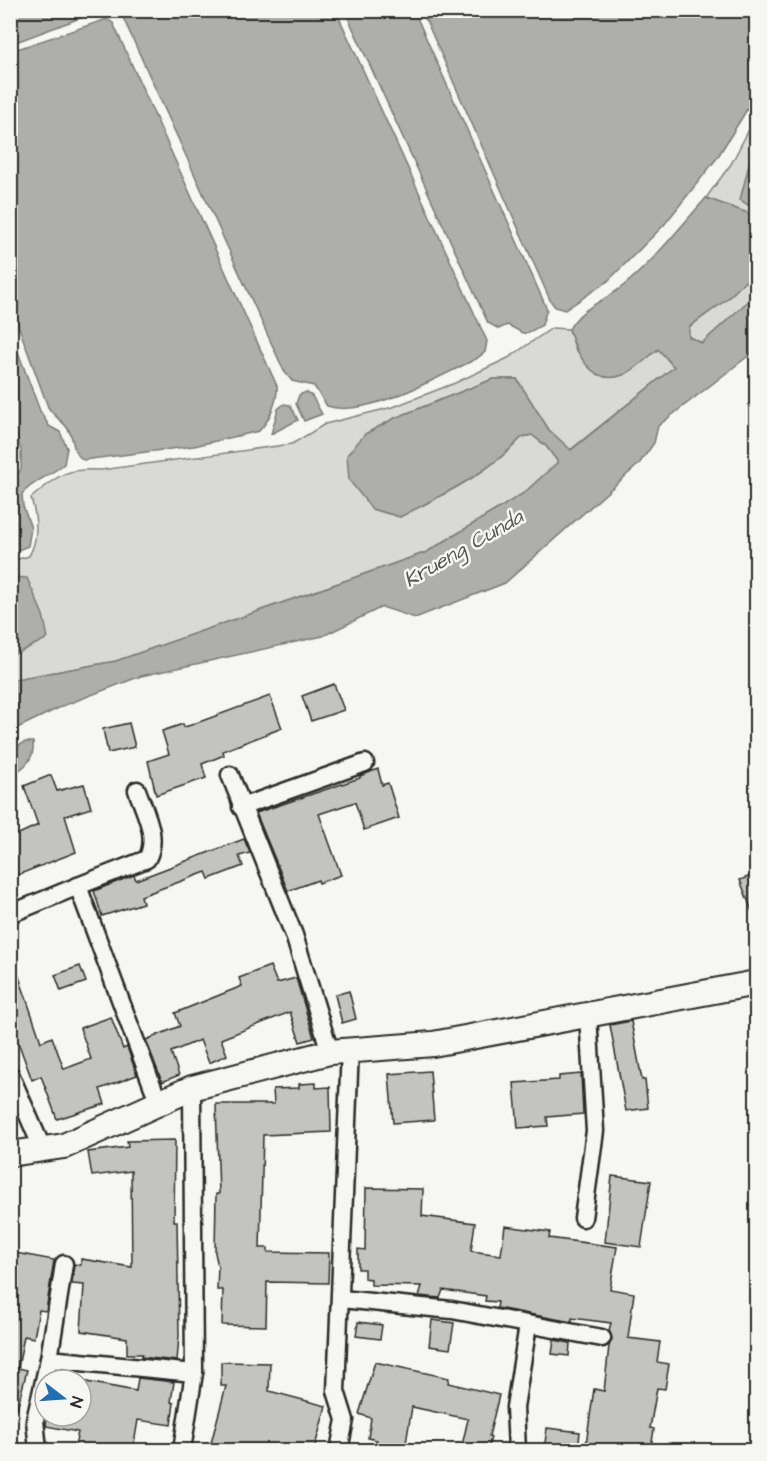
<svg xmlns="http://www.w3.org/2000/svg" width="767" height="1461" font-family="'Architects Daughter',sans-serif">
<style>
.green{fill:#d9d9d5;stroke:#828280;stroke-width:1.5}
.water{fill:#aeaeab;stroke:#7a7a78;stroke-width:1.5}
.building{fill:#c3c3c0;stroke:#2b2b2b;stroke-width:1.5}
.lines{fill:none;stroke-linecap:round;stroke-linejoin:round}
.street-casing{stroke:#2b2b2b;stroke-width:21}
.secondary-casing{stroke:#2b2b2b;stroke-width:28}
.street{stroke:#f6f6f2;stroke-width:16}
.secondary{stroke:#f6f6f2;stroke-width:24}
.labels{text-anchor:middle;stroke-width:5;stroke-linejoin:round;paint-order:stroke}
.water-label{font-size:21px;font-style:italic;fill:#525251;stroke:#f6f6f2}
</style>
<rect width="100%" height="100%" fill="#f6f6f2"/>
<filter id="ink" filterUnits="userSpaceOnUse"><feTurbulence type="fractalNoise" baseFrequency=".0167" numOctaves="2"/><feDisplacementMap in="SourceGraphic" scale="12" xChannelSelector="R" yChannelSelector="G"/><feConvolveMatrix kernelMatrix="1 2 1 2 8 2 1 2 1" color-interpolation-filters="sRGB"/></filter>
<g filter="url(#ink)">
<!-- green -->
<g class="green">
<polygon points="756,116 756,149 751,157 741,199 756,210 756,216 706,198 731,164"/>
<polygon points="756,271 756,294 750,301 702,343 689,337 688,328 726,300"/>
<path d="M 552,328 L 569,329 L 576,351 L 623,375 L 659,349 L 674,367 L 570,450 L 549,430 L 517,379 L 493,379 L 395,418 L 365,434 L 372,509 L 400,517 C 442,495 490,473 522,437 L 532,435 L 546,446 L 558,462 L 524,493 L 427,552 L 116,661 L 11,680 L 11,654 L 18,653 L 11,561 L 29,556 C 39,539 37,518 31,498 C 59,475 64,468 101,470 L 292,444 L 325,424 L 393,407 L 455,383 L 508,358 Z"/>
</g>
<!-- water -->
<g class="water">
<polygon points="11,10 99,10 99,11 11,44"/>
<path d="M 120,11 L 336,11 L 487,341 L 485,352 L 476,359 C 440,376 365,419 327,406 L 314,386 L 292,381 L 284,371 Z"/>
<path d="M 345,11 L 414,11 L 547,309 L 542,325 C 517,339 528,333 507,325 L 499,329 L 488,323 Z"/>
<polygon points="422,11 756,11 756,95 717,158 664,225 608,281 565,310 555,307 550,300"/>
<path d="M 107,19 L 113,23 L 277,386 C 278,401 269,421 259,431 L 194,446 L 83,460 C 70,450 76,442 68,429 C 63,421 54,417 48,407 L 11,306 L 11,51 Z"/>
<polygon points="756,149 756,210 740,200 751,157"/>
<path d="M 706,198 L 756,216 L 756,271 L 726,300 L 689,327 L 689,337 L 702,343 L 756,294 L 756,350 L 658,426 L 654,443 L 639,464 L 505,583 L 415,618 L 382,607 L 323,636 L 141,676 L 65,705 L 11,731 L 11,680 L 116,661 L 427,552 L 524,493 L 558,462 L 546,446 L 532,435 L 522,437 C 490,473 442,495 400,517 L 372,509 L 349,480 L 347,455 L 365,434 L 395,418 L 493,379 L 517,379 L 549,430 L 571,450 L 674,367 L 658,349 C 648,357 636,370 623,375 C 592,387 576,353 569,329 C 581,308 600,303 619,289 C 650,266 680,227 706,198 Z"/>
<path d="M 11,333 L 40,411 L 49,426 L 60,432 L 67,448 L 64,464 C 51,475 32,482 22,494 L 23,506 L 31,528 L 28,546 L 11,553 L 11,483 L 21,469 L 21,450 L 11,418 Z"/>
<polygon points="306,392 312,396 322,414 304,421 296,404 299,395"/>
<polygon points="284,404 290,405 298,420 271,434 278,409"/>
<polygon points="13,577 27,578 43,615 48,638 18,653 11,654 10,578"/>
<path d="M 25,742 L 33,742 C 35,758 25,769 11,774 L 11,750 Z"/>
</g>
<!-- building -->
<g class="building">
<polygon points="334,684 344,710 311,721 302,696"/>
<polygon points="270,696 282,728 223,751 224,755 202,764 206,778 156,795 148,761 169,754 162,731 183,724 184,727 191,725"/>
<polygon points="129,723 135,747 108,753 103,729"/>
<polygon points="378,769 382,785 388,783 399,818 364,830 355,802 319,814 341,875 319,883 318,880 288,891 256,813 360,778 360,776"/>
<polygon points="51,775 57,791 84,784 91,808 65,816 76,852 10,878 10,838 38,825 24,786"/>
<polygon points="244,839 250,853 239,856 243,866 209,879 206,872 141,896 143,903 102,916 94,891 134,875 136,880"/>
<polygon points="756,874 756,919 755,919 740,880"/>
<polygon points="13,959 41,1042 52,1037 64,1069 91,1059 80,1028 111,1017 123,1049 127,1047 137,1075 100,1089 105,1104 57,1119 41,1076 32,1080 18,1042 10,1045 10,960"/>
<polygon points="80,966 86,982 61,991 55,975"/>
<polygon points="270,966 277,983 296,978 314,1038 300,1042 290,1012 221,1039 227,1055 209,1063 200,1040 171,1052 179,1075 162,1082 146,1040 180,1026 175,1013 242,986 239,978"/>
<polygon points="349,991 356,1019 342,1023 335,995"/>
<polygon points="631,1021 642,1080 645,1080 648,1108 626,1111 610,1025"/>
<polygon points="430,1071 434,1120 393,1123 389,1074"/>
<polygon points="581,1074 583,1114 547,1117 548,1126 518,1128 514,1083 559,1080 559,1076"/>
<polygon points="316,1083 316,1088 330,1087 331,1132 263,1135 260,1248 268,1248 268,1252 329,1253 328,1283 267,1282 266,1326 222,1325 223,1290 217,1290 218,1266 215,1253 216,1194 219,1194 216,1104 274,1104 273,1089 299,1088 299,1084"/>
<polygon points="175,1140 174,1221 177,1221 179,1336 177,1361 141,1357 142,1354 127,1354 127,1338 81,1331 84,1285 72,1284 74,1264 81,1265 81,1259 132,1267 131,1171 92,1176 88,1152 128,1147 127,1141"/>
<polygon points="612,1176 651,1181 641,1247 605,1242"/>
<polygon points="366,1188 423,1189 422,1216 475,1223 471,1251 501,1255 505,1226 550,1232 549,1238 617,1247 610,1289 634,1293 628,1338 660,1342 657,1362 669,1364 665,1389 657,1388 650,1428 654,1429 651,1448 625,1445 623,1450 617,1450 586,1444 594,1389 604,1391 609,1346 612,1339 609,1330 611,1323 572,1318 572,1322 497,1308 498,1302 485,1301 486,1296 443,1290 440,1298 419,1296 422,1286 371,1285 371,1279 364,1278 364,1269 358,1269 358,1249 365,1250"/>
<polygon points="10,1252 54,1260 46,1311 39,1310 34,1338 24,1336 18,1368 27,1370 16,1413 10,1412"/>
<polygon points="432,1320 454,1323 450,1349 429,1346"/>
<polygon points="358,1322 382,1325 380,1339 356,1336"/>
<polygon points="554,1340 570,1343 569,1356 552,1354"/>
<polygon points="221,1362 270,1363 269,1391 326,1406 314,1450 225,1450 210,1447 226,1386 221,1386"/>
<polygon points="375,1362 449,1378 448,1383 499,1395 489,1436 491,1437 488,1450 461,1450 468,1419 412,1407 405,1449 376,1444 377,1440 368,1438 371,1418 359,1414"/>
<polygon points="138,1378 174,1382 171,1402 174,1403 171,1425 138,1420 133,1450 111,1446 110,1450 74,1450 78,1432 46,1426 47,1416 81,1416 81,1381 136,1391"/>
<polygon points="547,1428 580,1432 578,1450 544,1450"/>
</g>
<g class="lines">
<!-- street casing -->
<g class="street-casing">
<g id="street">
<polyline points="230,775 294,935 330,1052"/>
<path d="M 137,790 C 145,813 159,837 147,859 L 78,886 L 158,1101"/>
<polyline points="241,807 365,763"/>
<polyline points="10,914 78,886"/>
<polyline points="10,1074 43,1150"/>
<polyline points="583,1218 595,1131 588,1015"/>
<polyline points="64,1264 49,1359 194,1373"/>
<polyline points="341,1299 452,1310 602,1338"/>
<polyline points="38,1450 35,1420 49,1359"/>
<polyline points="182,1450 194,1373 192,1088"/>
<polyline points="339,1450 345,1420 336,1391 350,1049"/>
<polyline points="517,1450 515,1407 528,1325"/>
</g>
</g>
<!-- secondary casing -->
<g class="secondary-casing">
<polyline id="secondary" points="10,1154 64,1146 192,1088 330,1052 433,1044 756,983"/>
</g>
<!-- street -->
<use href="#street" class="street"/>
<!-- secondary -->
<use href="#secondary" class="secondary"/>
</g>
</g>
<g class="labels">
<!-- water labels -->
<g class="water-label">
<text transform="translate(463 548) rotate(-30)" y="7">Krueng Cunda</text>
</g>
</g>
<!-- margin -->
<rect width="767" height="1461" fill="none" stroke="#f6f6f2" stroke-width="36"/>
<rect x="18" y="18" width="731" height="1425" fill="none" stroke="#2b2b2b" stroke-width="2" filter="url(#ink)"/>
<!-- north arrow -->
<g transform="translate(63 1398) rotate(107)"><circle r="28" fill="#f6f6f2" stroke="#a5a5a2" stroke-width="1.5"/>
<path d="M0-4.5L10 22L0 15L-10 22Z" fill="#1f6fb2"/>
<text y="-9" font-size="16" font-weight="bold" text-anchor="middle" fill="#2b2b2b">N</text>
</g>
</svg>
